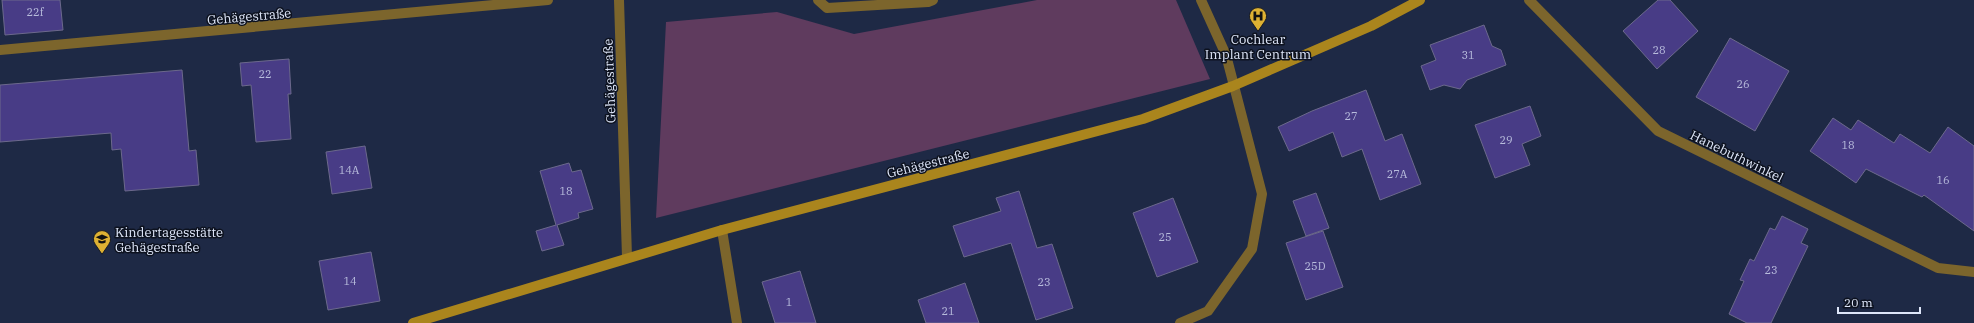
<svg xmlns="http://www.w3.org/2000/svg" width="1974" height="323" font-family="'IBM Plex Serif',serif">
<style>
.green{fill:#5f3b5e}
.building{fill:#483c86;stroke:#6c698c}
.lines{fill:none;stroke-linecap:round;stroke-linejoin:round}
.street{stroke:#7c652c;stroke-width:10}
.secondary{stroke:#aa851d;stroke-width:10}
.labels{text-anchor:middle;stroke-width:3;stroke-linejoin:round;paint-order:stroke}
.number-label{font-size:11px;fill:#b8bcdc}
.street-label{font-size:13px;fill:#dee6f9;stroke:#0d121f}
.poi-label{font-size:13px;fill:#dee6f9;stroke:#0d121f}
</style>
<rect width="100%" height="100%" fill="#1e2945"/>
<!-- green -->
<polygon class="green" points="1037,0 1176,0 1210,79 656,218 666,22 777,12 854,34"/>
<!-- building -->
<g class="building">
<polygon points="2,0 60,0 63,30 5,35"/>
<polygon points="1658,0 1670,0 1698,31 1657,69 1623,31"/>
<polygon points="1484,25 1492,46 1501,50 1506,65 1467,80 1460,89 1444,85 1430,90 1421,66 1436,60 1430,45"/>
<polygon points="1730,38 1789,71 1755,131 1696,97"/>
<polygon points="289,59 291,94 288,94 291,139 256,142 251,85 242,86 240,63"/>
<polygon points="182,70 189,151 196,150 199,185 125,191 121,149 112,150 111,133 0,142 0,85"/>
<polygon points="1366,90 1385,141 1402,134 1421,184 1380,200 1362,149 1342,157 1333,132 1289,151 1278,127 1312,111"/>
<polygon points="1530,106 1541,136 1522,144 1530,165 1495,178 1475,125"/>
<polygon points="1833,118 1851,130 1858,120 1894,143 1900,134 1930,153 1948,127 1974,146 1974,231 1924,195 1922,197 1866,169 1856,183 1810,151"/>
<polygon points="365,146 372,188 332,194 326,152"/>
<polygon points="569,163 572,172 581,170 593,209 578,213 579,218 557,225 564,245 542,251 536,231 556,225 540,171"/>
<polygon points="1019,191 1037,248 1052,244 1073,308 1036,320 1011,243 964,257 953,226 1001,211 996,198"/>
<polygon points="1316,193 1329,228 1306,236 1293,201"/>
<polygon points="1173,198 1198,262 1157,277 1133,213"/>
<polygon points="1782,216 1808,229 1801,243 1808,246 1771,323 1747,323 1729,314 1744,281 1740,280 1750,259 1754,261 1770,228 1775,230"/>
<polygon points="1323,231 1343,287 1306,300 1286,243"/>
<polygon points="371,252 380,301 328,310 319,261"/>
<polygon points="800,271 816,323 775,323 762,282"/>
<polygon points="965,283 979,323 926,323 918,300"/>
</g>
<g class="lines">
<!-- street -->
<g class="street">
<polyline points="619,0 627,257"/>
<polyline points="818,0 827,8 928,2 933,0"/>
<polyline points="1529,0 1658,131 1938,268 1974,272"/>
<polyline points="0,50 548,0"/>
<polyline points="722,230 737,323"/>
<polyline points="1180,323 1208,311 1252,249 1262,194 1226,55 1201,0"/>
</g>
<!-- secondary -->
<polyline class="secondary" points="413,323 722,230 1143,119 1233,86 1371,26 1420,0"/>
</g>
<!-- icons -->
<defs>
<g id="hospital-pin" transform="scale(0.9)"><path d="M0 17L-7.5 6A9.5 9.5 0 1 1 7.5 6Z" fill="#deb133" stroke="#0d121f"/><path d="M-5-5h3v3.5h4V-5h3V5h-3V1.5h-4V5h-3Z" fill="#111"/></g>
<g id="school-pin" transform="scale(0.9)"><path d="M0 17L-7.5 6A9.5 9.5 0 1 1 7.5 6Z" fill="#deb133" stroke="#0d121f"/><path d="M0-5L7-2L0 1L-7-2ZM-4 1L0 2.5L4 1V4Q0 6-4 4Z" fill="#111"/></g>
</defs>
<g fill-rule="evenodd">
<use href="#hospital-pin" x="1258" y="16"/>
<use href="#school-pin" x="102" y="239"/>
</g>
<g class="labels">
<!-- number labels -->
<g class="number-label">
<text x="35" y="16">22f</text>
<text x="1659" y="54">28</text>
<text x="1468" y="59">31</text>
<text x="265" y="78">22</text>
<text x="1743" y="88">26</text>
<text x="1351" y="120">27</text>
<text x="1506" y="144">29</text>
<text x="1848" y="149">18</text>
<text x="349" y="174">14A</text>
<text x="1397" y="178">27A</text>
<text x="1943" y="184">16</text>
<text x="566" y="195">18</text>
<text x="1165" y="241">25</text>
<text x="1315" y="270">25D</text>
<text x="1771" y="274">23</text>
<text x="350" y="285">14</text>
<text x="1044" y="286">23</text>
<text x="789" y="306">1</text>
<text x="948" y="315">21</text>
</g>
<!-- street labels -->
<g class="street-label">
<text transform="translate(249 16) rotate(-5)" y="5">Gehägestraße</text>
<text transform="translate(609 81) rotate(-92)" y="5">Gehägestraße</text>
<text transform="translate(1737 156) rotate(26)" y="5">Hanebuthwinkel</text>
<text transform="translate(928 163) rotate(-14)" y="5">Gehägestraße</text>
</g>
<!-- poi labels -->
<g class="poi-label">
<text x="1258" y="44">Cochlear<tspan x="1258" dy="15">Implant Centrum</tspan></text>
<text x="115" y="237" text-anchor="start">Kindertagesstätte<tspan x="115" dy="15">Gehägestraße</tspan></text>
</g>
</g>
<!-- scale -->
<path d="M1838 307v6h82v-6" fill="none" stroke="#dee6f9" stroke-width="2"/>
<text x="1844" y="307" font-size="12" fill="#dee6f9" stroke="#0d121f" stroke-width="3" paint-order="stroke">20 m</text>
</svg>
